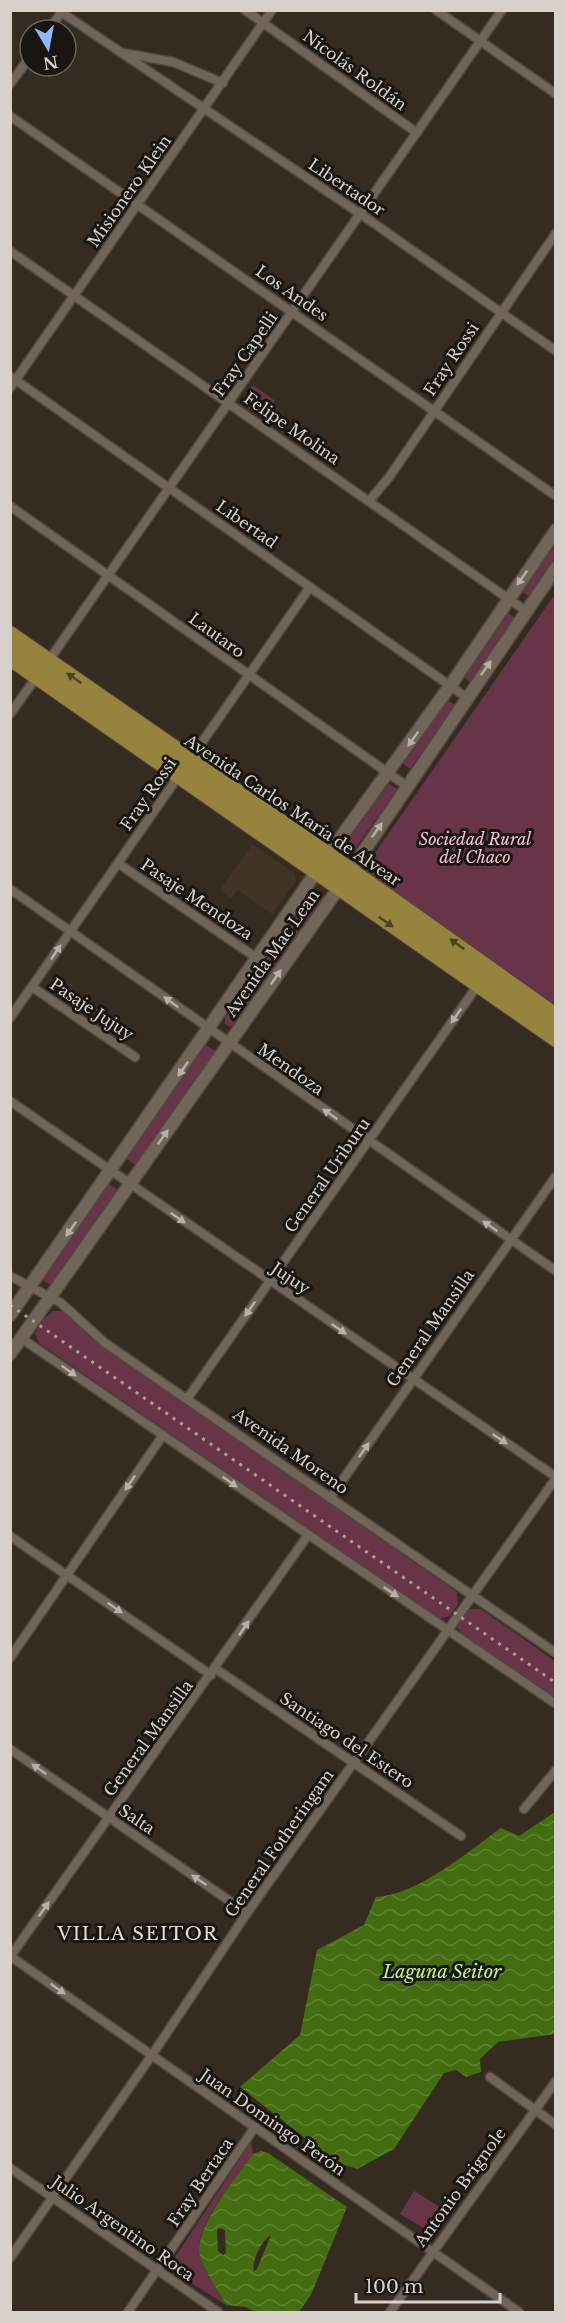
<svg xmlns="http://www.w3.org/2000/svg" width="566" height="2323" font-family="'Libre Baskerville',serif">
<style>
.built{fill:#423324}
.green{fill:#683447}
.water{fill:url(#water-waves);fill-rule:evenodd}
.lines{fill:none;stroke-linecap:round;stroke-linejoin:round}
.street-casing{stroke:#514840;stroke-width:11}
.secondary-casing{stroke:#514840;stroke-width:15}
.primary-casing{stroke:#514840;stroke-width:16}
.street{stroke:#716459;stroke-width:8}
.secondary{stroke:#716459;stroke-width:12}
.primary{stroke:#96843e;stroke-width:14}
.rail{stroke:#a8a099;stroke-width:3;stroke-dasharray:3 6;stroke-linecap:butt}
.oneway{fill:#b9b0a9}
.oneway2{fill:#4b4122}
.labels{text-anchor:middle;stroke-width:6;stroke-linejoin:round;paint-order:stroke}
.street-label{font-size:16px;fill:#d8d1cb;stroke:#191510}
.park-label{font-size:16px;font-style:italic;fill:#f5c1d1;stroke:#191510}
.neighbourhood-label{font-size:18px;letter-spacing:1.5px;fill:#e9dbce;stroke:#191510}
.water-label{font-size:18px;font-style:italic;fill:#bcf887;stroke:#191510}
</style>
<defs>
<pattern id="water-waves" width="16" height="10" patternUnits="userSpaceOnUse" patternTransform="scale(1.5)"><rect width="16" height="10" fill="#446d11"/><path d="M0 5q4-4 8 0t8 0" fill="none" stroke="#5e8132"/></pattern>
</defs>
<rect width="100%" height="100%" fill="#362b21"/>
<!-- built -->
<polygon class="built" points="253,844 294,873 296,881 272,914 238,890 231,899 219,890"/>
<!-- green -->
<g class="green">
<polygon points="253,385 275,401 262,418 240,402"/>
<polygon points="555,542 555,560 530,597 521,591"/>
<polygon points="555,594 555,1004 367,874 366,866"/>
<polygon points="507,612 515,618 470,682 462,676"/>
<polygon points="446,699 455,705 410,769 402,763"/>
<polygon points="388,783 397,789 352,853 343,847"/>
<polygon points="315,890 325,896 237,1023 230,1027 225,1024 225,1018"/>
<polygon points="204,1044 215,1051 135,1165 125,1158"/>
<polygon points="109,1184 118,1190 51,1286 42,1279"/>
<polygon points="53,1311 63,1311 91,1338 457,1592 458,1604 450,1616 440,1619 39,1343 35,1333 43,1319"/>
<polygon points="468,1609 481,1609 555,1661 555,1697 464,1636 457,1627"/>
<path d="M 251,2142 L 253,2154 C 236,2178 198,2221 199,2251 C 200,2265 219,2292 226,2305 L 168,2268 Z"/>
<polygon points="414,2191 446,2211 432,2233 400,2214"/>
</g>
<!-- water -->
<g class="water">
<path d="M 555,1812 L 555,2034 L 498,2042 L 480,2059 L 481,2072 L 466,2077 L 456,2070 L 444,2073 L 394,2149 L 357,2169 L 334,2161 L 240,2087 L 300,2035 L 317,1950 L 364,1925 L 376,1897 C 419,1894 466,1853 501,1828 L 519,1836 Z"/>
<path d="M 261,2151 L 268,2153 L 347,2207 L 311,2295 L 299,2312 L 256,2312 L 246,2307 L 226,2305 C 219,2292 200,2265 199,2251 C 199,2221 236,2178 253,2154 ZM 219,2228 L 225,2230 L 226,2253 L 223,2255 L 218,2251 L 217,2230 ZM 271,2235 L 257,2269 L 254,2271 C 251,2262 262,2239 271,2235 Z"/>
</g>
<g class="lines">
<!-- street casing -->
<g class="street-casing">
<g id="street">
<polyline points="245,10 417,133"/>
<polyline points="436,10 556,94"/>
<polyline points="61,12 362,215 556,351"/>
<polyline points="49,30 63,10"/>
<polyline points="123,53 173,62 223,83"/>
<polyline points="10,84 30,57"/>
<polyline points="10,116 556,496"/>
<polyline points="10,251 526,611"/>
<polyline points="10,376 466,697"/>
<polyline points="10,388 272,10"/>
<polyline points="370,500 390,476 556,233"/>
<polyline points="10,506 408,787"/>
<polyline points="47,663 502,10"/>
<polyline points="10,714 38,675"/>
<polyline points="189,761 310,587"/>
<polyline points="119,864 258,959"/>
<polyline points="10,889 556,1271"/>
<polyline points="32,987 135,1057"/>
<polyline points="10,1018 180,774"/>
<polyline points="10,1101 556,1477"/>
<polyline points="10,1276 61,1303 105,1343 556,1653"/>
<polyline points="21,1338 556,1704"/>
<polyline points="187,1399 480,982"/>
<polyline points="330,1498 556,1176"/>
<polyline points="10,1536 211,1675"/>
<polyline points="10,1658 163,1435"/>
<polyline points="216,1669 461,1836"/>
<polyline points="10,1749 247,1913"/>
<polyline points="524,1809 556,1770"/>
<polyline points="10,1956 519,2312"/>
<polyline points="10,1957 308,1535"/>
<polyline points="490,2077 556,2125"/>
<polyline points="10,2168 218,2312"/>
<polyline points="10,2258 152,2055 247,1913 556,1478"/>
<polyline points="128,2312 255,2127"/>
<polyline points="390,2312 556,2081"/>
</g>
</g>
<!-- secondary casing -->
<g class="secondary-casing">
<g id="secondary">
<polyline points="10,1315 328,855 450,686 556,530"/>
<polyline points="10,1354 338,889 556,568"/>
</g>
</g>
<!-- primary casing -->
<g class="primary-casing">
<g id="primary">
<polyline points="10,633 350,869 556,1015"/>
<polyline points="10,648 556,1027"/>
<polyline points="10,659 556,1040"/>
</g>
</g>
<!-- street -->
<use href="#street" class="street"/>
<!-- secondary -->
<use href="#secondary" class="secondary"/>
<!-- primary -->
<use href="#primary" class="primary"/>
<!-- rail -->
<polyline class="rail" points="10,1305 556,1683"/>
</g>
<!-- one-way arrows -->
<defs><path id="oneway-solid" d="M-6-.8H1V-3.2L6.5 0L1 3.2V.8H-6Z" transform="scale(1.5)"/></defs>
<g class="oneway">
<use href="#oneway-solid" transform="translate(522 578) rotate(125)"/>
<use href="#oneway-solid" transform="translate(486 668) rotate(-55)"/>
<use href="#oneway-solid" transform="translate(413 739) rotate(125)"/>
<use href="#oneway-solid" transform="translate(377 830) rotate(-55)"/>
<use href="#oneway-solid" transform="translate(56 952) rotate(-56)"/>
<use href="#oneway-solid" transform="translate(276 977) rotate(-55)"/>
<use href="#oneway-solid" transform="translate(171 1002) rotate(-144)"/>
<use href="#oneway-solid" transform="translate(456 1016) rotate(125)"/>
<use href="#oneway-solid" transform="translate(183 1069) rotate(125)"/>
<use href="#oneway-solid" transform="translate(330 1114) rotate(-145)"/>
<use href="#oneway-solid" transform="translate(163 1137) rotate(-55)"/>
<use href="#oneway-solid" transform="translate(178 1218) rotate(35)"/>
<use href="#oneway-solid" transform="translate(490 1226) rotate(-145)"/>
<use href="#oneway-solid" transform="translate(71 1229) rotate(125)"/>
<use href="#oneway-solid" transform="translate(250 1309) rotate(125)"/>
<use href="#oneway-solid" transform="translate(339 1329) rotate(34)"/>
<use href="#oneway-solid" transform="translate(69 1371) rotate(35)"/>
<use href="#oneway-solid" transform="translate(500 1439) rotate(34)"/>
<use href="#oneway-solid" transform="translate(364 1450) rotate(-55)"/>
<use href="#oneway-solid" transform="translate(230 1482) rotate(35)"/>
<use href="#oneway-solid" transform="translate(130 1483) rotate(124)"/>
<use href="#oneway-solid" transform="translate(391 1592) rotate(34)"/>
<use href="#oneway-solid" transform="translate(115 1608) rotate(35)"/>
<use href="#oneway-solid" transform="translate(244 1628) rotate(-56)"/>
<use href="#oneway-solid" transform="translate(39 1769) rotate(-145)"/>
<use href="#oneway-solid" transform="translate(199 1880) rotate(-146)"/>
<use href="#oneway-solid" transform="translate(44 1909) rotate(-55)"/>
<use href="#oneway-solid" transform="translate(58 1989) rotate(35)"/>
</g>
<g class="oneway2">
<use href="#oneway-solid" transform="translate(74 678) rotate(-145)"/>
<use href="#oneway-solid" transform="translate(386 922) rotate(35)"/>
<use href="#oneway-solid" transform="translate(457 944) rotate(-144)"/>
</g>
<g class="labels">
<!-- street labels -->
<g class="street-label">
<text transform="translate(355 70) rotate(36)" y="6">Nicolás Roldán</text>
<text transform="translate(347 187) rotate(34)" y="6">Libertador</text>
<text transform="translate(129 191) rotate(-55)" y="6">Misionero Klein</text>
<text transform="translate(292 293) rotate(35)" y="6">Los Andes</text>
<text transform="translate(245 354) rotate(-55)" y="6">Fray Capelli</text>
<text transform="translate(451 359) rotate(-56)" y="6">Fray Rossi</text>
<text transform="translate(292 428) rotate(35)" y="6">Felipe Molina</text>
<text transform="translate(247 524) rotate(35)" y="6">Libertad</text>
<text transform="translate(217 635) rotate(36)" y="6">Lautaro</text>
<text transform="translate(148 794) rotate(-55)" y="6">Fray Rossi</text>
<text transform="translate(293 810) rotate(34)" y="6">Avenida Carlos María de Alvear</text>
<text transform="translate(197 899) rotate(34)" y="6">Pasaje Mendoza</text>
<text transform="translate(272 953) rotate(-55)" y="6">Avenida Mac Lean</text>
<text transform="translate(92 1009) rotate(34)" y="6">Pasaje Jujuy</text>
<text transform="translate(291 1069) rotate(35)" y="6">Mendoza</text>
<text transform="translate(327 1175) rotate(-55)" y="6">General Uriburu</text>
<text transform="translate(291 1278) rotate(34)" y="6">Jujuy</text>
<text transform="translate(430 1328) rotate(-55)" y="6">General Mansilla</text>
<text transform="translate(291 1451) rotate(35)" y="6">Avenida Moreno</text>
<text transform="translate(148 1738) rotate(-54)" y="6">General Mansilla</text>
<text transform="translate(347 1740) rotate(34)" y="6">Santiago del Estero</text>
<text transform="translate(137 1819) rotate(34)" y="6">Salta</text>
<text transform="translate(279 1843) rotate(-55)" y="6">General Fotheringam</text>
<text transform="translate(273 2122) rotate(35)" y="6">Juan Domingo Perón</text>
<text transform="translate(200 2182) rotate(-56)" y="6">Fray Bertaca</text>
<text transform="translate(460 2187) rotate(-54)" y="6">Antonio Brignole</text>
<text transform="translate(123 2228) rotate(35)" y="6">Julio Argentino Roca</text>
</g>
<!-- park labels -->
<g class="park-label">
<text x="475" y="845">Sociedad Rural<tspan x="475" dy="18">del Chaco</tspan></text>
</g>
<!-- neighbourhood labels -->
<g class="neighbourhood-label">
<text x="138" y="1940">VILLA SEITOR</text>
</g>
<!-- water labels -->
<g class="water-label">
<text x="442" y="1978">Laguna Seitor</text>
</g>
</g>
<!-- border -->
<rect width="566" height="2323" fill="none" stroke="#d8d1cb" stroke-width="24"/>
<!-- north arrow -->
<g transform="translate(48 48) rotate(170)"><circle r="28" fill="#191510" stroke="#65605b" stroke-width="1.5"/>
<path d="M0-4.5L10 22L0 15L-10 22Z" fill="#8cb9fc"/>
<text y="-9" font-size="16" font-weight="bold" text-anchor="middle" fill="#d8d1cb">N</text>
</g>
<!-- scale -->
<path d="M356 2293v9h144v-9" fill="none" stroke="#d8d1cb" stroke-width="3"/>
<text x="365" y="2293" font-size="18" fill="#d8d1cb" stroke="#191510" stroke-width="4.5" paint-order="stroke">100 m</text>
</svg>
